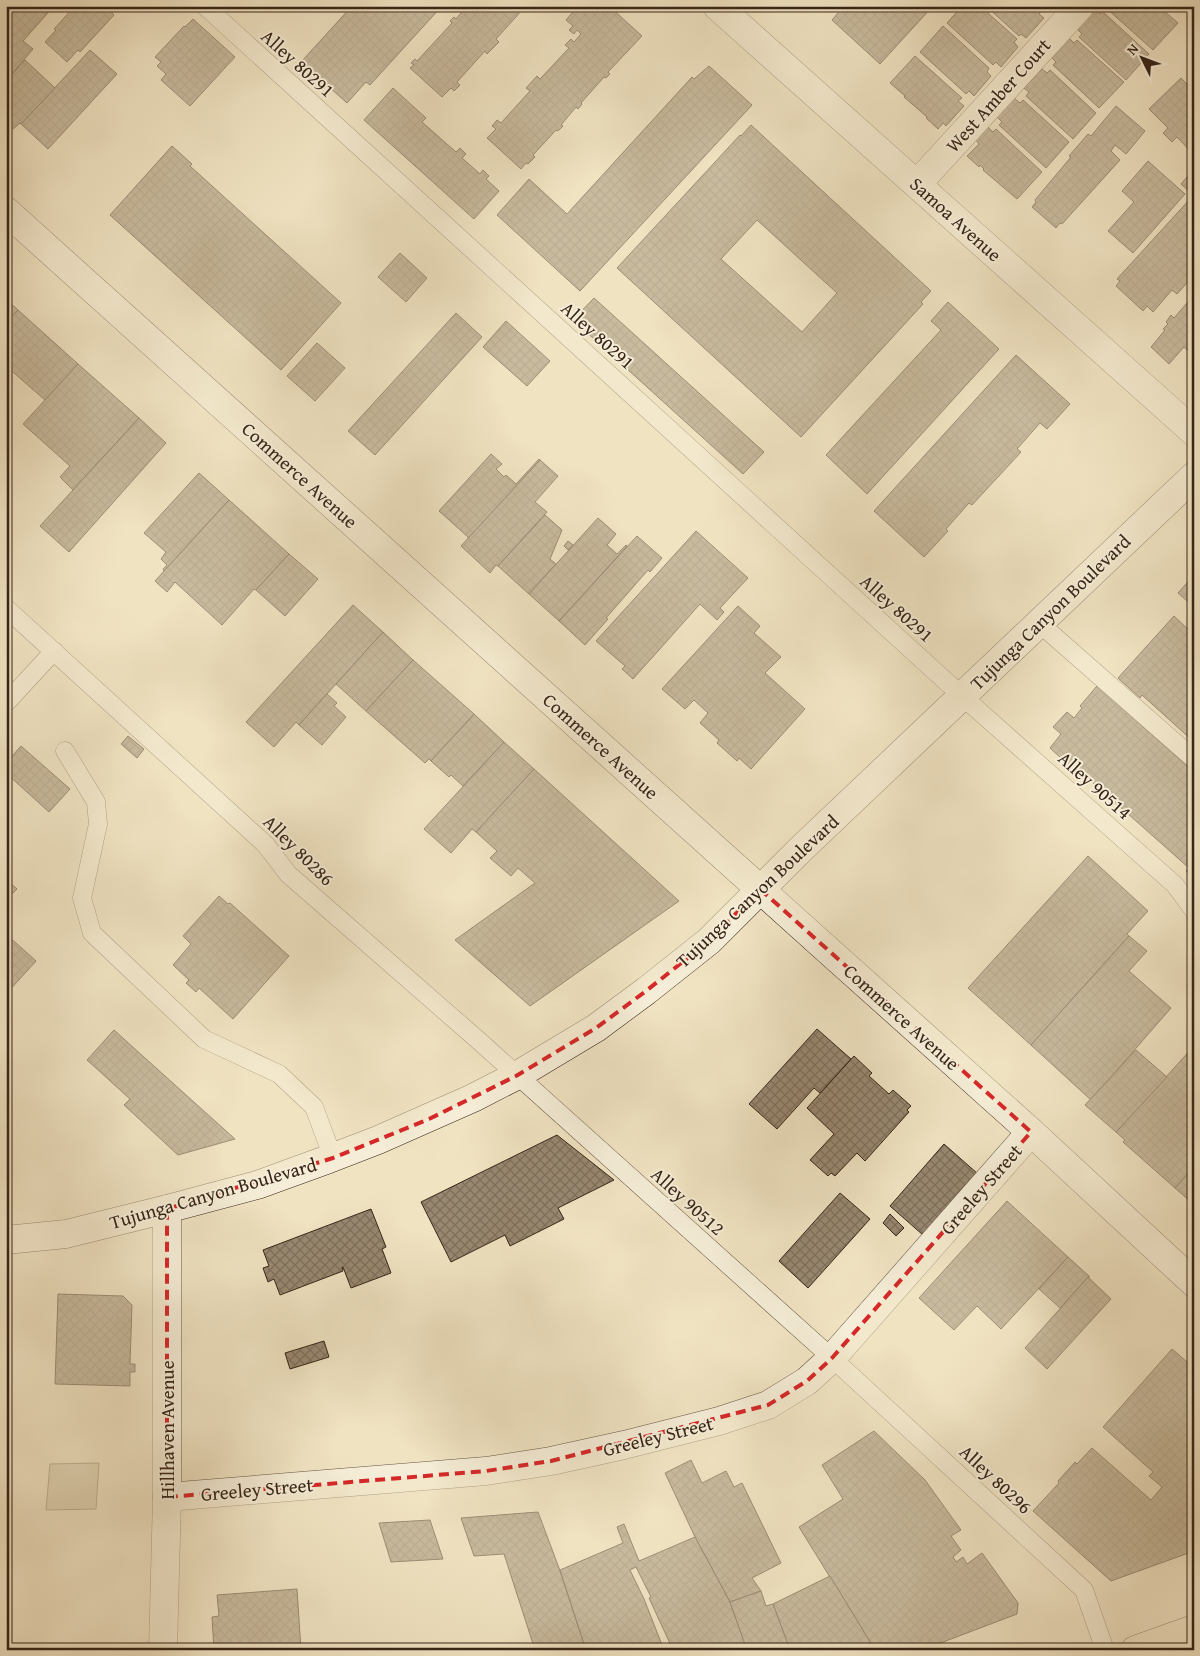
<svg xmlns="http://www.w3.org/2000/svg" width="1200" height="1656" font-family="'Gentium Book Plus',serif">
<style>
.pitch{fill:#d1c3a5;stroke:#84745e}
.building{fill:url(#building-cross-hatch);stroke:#382518;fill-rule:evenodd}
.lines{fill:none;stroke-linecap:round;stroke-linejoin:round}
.lane-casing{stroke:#665442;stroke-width:19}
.street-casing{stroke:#665442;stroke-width:29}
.secondary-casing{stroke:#382518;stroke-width:29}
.primary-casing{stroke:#382518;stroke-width:29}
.lane{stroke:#f5edd7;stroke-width:18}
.street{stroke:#f5edd7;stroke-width:28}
.secondary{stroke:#f5edd7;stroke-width:28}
.primary{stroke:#f0e3c2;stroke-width:28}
.marked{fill:none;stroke:#d62828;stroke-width:4;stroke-dasharray:10 6;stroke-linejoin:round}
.labels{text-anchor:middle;stroke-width:4;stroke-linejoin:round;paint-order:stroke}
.street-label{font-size:19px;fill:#382518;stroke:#f5edd7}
</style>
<defs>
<pattern id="building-cross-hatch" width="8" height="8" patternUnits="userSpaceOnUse" patternTransform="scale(1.25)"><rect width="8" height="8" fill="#988870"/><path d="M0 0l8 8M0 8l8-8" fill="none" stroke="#7d6f5b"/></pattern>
</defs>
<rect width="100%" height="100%" fill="#f0e3c2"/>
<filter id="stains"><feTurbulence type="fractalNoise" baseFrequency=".004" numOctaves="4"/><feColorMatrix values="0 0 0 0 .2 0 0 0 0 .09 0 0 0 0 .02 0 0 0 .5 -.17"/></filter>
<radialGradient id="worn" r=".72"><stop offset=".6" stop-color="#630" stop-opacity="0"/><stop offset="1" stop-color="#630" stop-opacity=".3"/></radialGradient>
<!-- pitch -->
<polygon class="pitch" points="99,1463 96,1509 46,1510 50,1464"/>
<!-- building -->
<g class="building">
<polygon points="6,6 54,6 23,41 33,49 6,81 6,41 11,35 6,31"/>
<polygon points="75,6 111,6 108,9 114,15 80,52 78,50 67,62 45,42 56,30 54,29"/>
<polygon points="352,6 442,6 370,85 366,82 347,103 301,62"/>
<polygon points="462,6 465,8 467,6 531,6 528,11 524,8 496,39 499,42 487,54 485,51 457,82 460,85 454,91 451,88 442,97 410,68 414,65 411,63 415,59 417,61 452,23 450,21 454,17 456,19 461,13 458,10"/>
<polygon points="578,6 609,6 642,36 608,72 610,74 606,78 604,77 581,103 582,104 578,109 576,107 561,125 563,126 558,131 556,130 533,155 535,157 528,164 526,163 521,169 487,138 496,129 492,126 497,120 501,123 530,91 526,88 537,76 540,79 569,48 565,45 571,39 574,42 581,34 577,30 574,34 569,30 573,26 566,20"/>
<polygon points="844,6 933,6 880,64 832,20"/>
<polygon points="962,6 980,6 1017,39 1014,42 1018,47 1001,67 996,62 993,65 947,23"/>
<polygon points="986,6 1038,6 1042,10 1039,14 1044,18 1026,38 1021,34 1019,36"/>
<polygon points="1107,6 1162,6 1164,8 1163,10 1178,23 1153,50 1106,8"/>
<polygon points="1094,9 1100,14 1102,11 1149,54 1126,80 1079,37 1082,34 1077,29"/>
<polygon points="193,19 235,57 190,106 161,80 166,74 157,66 161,62 155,57 184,26 185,27"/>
<polygon points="943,26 989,68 987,72 991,76 974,96 969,91 966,94 920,52"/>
<polygon points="1069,38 1074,43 1077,40 1124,82 1099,108 1053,65 1056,62 1051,57"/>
<polygon points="90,50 117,74 48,149 21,124"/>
<polygon points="915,56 962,98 958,101 964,106 946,126 943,123 938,129 926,118 927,117 904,97 905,96 890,83"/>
<polygon points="25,60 55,88 21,124 20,123 13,129 6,123 6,81"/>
<polygon points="709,66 752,105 580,291 497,215 529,179 567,214 692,77 694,79"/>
<polygon points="1042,69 1047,73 1050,70 1096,113 1073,139 1026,96 1029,92 1024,88"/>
<polygon points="1181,78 1190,87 1194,84 1194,155 1177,137 1172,142 1163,133 1168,128 1149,109"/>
<polygon points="393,88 426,118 422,122 456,152 460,148 466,154 462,158 480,174 483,170 489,176 486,179 499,191 474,219 364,120"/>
<polygon points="1014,98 1020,103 1023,100 1069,142 1046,168 999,125 1002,122 997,117"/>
<polygon points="1116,106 1145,131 1126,154 1115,145 1111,151 1120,160 1062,224 1060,223 1056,228 1032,207 1036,202 1035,200 1071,157 1069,156 1088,134 1091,136"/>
<path d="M 751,125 L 931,291 L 921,302 L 923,304 L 801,437 L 617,268 L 740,135 L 741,136 ZM 757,220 L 837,293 L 802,332 L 721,259 Z"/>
<polygon points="988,127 993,132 996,129 1042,172 1017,199 983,170 984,169 980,165 979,167 967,156 979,144 976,140"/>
<polygon points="172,146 192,164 190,166 341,303 281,370 110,215"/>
<polygon points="1148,161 1185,194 1133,253 1108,231 1134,202 1122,191"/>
<polygon points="1192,171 1194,173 1194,190 1191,193 1181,184"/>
<polygon points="1190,199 1192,201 1194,199 1194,275 1177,294 1172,290 1153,312 1147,306 1143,311 1116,286 1120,281 1117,279"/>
<polygon points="400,253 427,278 406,302 378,277"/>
<polygon points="1194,295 1194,356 1184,347 1169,364 1151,347 1165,330 1163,329 1168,324 1166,322 1171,315 1174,318"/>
<polygon points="594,298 764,452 743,474 573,320"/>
<polygon points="6,299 18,310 6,322"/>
<polygon points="948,302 999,349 867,494 826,455 941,330 931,321"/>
<polygon points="18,310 78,364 45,400 6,366 6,322"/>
<polygon points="456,313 482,337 375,455 348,431"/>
<polygon points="506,321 550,361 527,386 483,347"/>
<polygon points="317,343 345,368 315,401 287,376"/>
<polygon points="1016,355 1070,404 1047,429 1040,423 1017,449 1021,452 972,505 969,503 946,529 948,531 924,557 874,511"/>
<polygon points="78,364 139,418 73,490 60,477 70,466 23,424"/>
<polygon points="139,418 166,443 69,552 40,526"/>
<polygon points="491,454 502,464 496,469 504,477 506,475 516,484 539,459 540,460 468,540 468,537 439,511"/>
<polygon points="540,460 558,476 535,502 547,512 498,566 496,565 490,573 461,546"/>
<polygon points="199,473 229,500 164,571 163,569 167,565 161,559 166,552 144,533"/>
<polygon points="229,500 289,554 256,590 254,589 222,625 175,582 167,592 155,581"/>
<polygon points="545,515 562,530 550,559 556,564 529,594 498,566"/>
<polygon points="598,518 616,534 607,545 617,554 626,545 627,546 559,621 529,594"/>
<polygon points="696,531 748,578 720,608 724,612 717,620 700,604 633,679 622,669 625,666 596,641"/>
<polygon points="637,536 662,558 650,572 648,570 606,618 608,619 585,645 559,621"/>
<polygon points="568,541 573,545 568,550 564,546"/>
<polygon points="289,554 318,579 285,616 256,590"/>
<polygon points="1194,575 1194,607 1178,593"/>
<polygon points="353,605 383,632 299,725 296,722 274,747 246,722"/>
<polygon points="738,606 760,626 754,633 781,657 765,673 805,709 751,769 739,758 737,761 717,743 719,740 700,723 708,713 694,700 685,709 662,689"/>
<polygon points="1174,616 1192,633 1190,635 1194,638 1194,742 1142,695 1140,698 1118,678"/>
<polygon points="383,632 413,660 366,711 336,684"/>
<polygon points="413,660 474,714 431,761 429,759 425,763 366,711"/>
<polygon points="1097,686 1194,772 1194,878 1186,871 1189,868 1075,767 1073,769 1050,748 1061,734 1053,727 1067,712 1074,718 1082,708 1080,706"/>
<polygon points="327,694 337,703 334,706 346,717 322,745 299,725"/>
<polygon points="474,714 504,742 463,786 451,775 449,777 431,761"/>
<polygon points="128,736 144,749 137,758 121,744"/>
<polygon points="504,742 534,769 476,832 472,829 451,853 424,829"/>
<polygon points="21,746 70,789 49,812 6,773 6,763"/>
<polygon points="534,769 679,901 530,1006 455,940 535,883 518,868 511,876 490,858 497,851 476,832"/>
<polygon points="1088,856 1148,911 1127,934 1129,936 1031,1045 968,988"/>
<polygon points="6,879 17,889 6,900"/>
<polygon points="219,896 228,904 230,903 289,956 233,1019 199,988 196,992 186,983 189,980 173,965 191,944 183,936"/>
<polygon points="6,934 36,961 6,994"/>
<polygon points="1129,936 1147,951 1129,971 1171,1008 1091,1100 1031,1045"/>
<polygon points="817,1029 851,1059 820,1093 814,1088 777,1129 749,1104"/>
<polygon points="114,1030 135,1049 235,1139 178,1155 124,1105 130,1099 87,1060"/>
<polygon points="1194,1046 1194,1167 1175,1188 1123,1142 1125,1140 1116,1132"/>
<polygon points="1136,1050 1167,1077 1116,1132 1085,1105"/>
<polygon points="854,1056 872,1073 869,1076 889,1094 893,1090 911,1106 907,1110 909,1112 865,1161 857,1153 835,1176 831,1173 828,1176 810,1160 834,1134 807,1108"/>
<polygon points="557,1135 614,1180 558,1208 564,1219 510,1246 505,1235 451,1262 421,1202"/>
<polygon points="944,1144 978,1174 923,1235 890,1206"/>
<polygon points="1194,1167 1194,1205 1175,1188"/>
<polygon points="840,1193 870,1219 808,1288 779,1261"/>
<polygon points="1007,1201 1068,1257 1001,1329 977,1306 954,1330 919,1298"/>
<polygon points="371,1209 386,1247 382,1249 391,1273 351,1288 343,1267 342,1267 343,1271 280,1295 274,1279 268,1282 263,1268 269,1266 263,1250"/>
<polygon points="890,1214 904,1228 896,1236 883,1223"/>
<polygon points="1068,1257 1089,1276 1060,1308 1039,1289"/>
<polygon points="1089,1276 1089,1278 1111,1299 1047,1369 1025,1348"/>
<polygon points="58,1294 123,1296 132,1305 130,1364 135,1364 135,1372 130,1372 130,1386 55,1384"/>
<polygon points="324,1341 329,1357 290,1369 285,1353"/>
<polygon points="1172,1349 1194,1368 1194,1551 1111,1581 1033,1511 1059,1483 1058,1481 1075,1462 1077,1464 1092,1448 1151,1500 1162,1487 1149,1476 1153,1472 1103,1427"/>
<polygon points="874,1431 925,1480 961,1530 951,1536 961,1550 953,1557 956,1562 963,1557 967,1564 982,1553 1018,1603 1017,1614 922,1650 875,1650 799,1527 843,1499 822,1465"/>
<polygon points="691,1460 702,1483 726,1471 734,1487 742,1483 781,1563 752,1578 761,1591 730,1602 695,1537 665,1473"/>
<polygon points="538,1512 559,1568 586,1650 535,1650 504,1554 474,1556 461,1518"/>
<polygon points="430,1520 443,1559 391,1562 379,1523"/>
<polygon points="624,1524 639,1561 695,1537 730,1602 747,1650 673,1650 649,1598 651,1597 636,1567 630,1570 644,1599 664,1650 586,1650 560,1570 623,1543 617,1527"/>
<polygon points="830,1576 875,1650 790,1650 773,1604"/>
<polygon points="297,1589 301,1650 214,1650 212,1617 219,1616 217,1595"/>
<polygon points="761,1591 766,1606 773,1604 790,1650 747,1650 730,1602"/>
</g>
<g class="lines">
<!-- lane casing -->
<g class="lane-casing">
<g id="lane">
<polyline points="205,6 962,696 1175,885 1194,911"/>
<polyline points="6,608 266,845 288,874 478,1040 832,1358 1084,1590 1105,1650"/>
<polyline points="1039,623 1194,759"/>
<polyline points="6,703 54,651"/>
<polyline points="65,751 96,802 98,824 82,898 92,933 204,1039 279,1074 314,1107 333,1158"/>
</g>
</g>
<!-- street casing -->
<g class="street-casing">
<g id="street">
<polyline points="717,6 1194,432"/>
<polyline points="917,184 1080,6"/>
<polyline points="167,1497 486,1471 551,1461 624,1445 719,1421 768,1405 807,1381 832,1358 1031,1132"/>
<polyline points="163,1650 167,1497 167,1209"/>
</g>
</g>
<!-- secondary casing -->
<g class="secondary-casing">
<g id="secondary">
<polyline points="6,211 831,953 1031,1132 1194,1283"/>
<polyline points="6,1240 66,1234 167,1209 257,1185 326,1160 378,1140 473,1098 516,1076 596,1028 646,991 709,941 801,849 1194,476"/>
</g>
</g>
<!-- primary casing -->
<g class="primary-casing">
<polyline id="primary" points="1135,1650 1194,1629"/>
</g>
<!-- lane -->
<use href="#lane" class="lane"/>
<!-- street -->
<use href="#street" class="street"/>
<!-- secondary -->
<use href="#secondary" class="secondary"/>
<!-- primary -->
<use href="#primary" class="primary"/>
</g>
<!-- marked area -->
<path d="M0 0H1200V1656H0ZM 760,889 L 1031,1132 L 832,1358 L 807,1381 L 768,1405 L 551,1461 L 486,1471 L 167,1497 L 167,1209 L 333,1158 L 429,1119 L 516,1076 L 596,1028 L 646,991 L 709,941 Z" fill="#f0e3c2" fill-opacity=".55" fill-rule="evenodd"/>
<path class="marked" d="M 760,889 L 1031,1132 L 832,1358 L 807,1381 L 768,1405 L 551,1461 L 486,1471 L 167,1497 L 167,1209 L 333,1158 L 429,1119 L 516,1076 L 596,1028 L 646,991 L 709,941 Z"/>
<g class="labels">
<!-- street labels -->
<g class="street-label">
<text transform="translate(298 63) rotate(42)" y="7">Alley 80291</text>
<text transform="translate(998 95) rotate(-48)" y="7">West Amber Court</text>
<text transform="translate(956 219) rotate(42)" y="7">Samoa Avenue</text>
<text transform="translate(598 335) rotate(42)" y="7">Alley 80291</text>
<text transform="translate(300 475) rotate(42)" y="7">Commerce Avenue</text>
<text transform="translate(897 608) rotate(42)" y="7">Alley 80291</text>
<text transform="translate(1050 612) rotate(-44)" y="7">Tujunga Canyon Boulevard</text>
<text transform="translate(601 746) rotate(42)" y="7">Commerce Avenue</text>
<text transform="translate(1095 785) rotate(42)" y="7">Alley 90514</text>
<text transform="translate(299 850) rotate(45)" y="7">Alley 80286</text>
<text transform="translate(757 891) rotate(-43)" y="7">Tujunga Canyon Boulevard</text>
<text transform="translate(902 1017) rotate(42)" y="7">Commerce Avenue</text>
<text transform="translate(981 1189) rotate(-49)" y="7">Greeley Street</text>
<text transform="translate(213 1193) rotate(-16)" y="7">Tujunga Canyon Boulevard</text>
<text transform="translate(688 1201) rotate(42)" y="7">Alley 90512</text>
<text transform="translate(167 1430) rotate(-90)" y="7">Hillhaven Avenue</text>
<text transform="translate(658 1436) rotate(-14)" y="7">Greeley Street</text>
<text transform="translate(996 1479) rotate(43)" y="7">Alley 80296</text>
<text transform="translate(257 1489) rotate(-5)" y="7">Greeley Street</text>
</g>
</g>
<!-- margin -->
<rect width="1200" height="1656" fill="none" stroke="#f0e3c2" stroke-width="25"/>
<rect x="8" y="8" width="1185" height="1641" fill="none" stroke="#382518" stroke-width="2.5"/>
<rect x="12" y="12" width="1175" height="1631" fill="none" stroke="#382518"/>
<!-- north arrow -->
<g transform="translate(1142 58) rotate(312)" stroke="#f5edd7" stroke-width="4" paint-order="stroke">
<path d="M0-4L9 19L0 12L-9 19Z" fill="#382518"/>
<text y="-8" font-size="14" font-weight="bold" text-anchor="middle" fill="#382518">N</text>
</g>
<rect width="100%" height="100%" filter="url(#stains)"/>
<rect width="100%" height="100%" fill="url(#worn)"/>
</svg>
